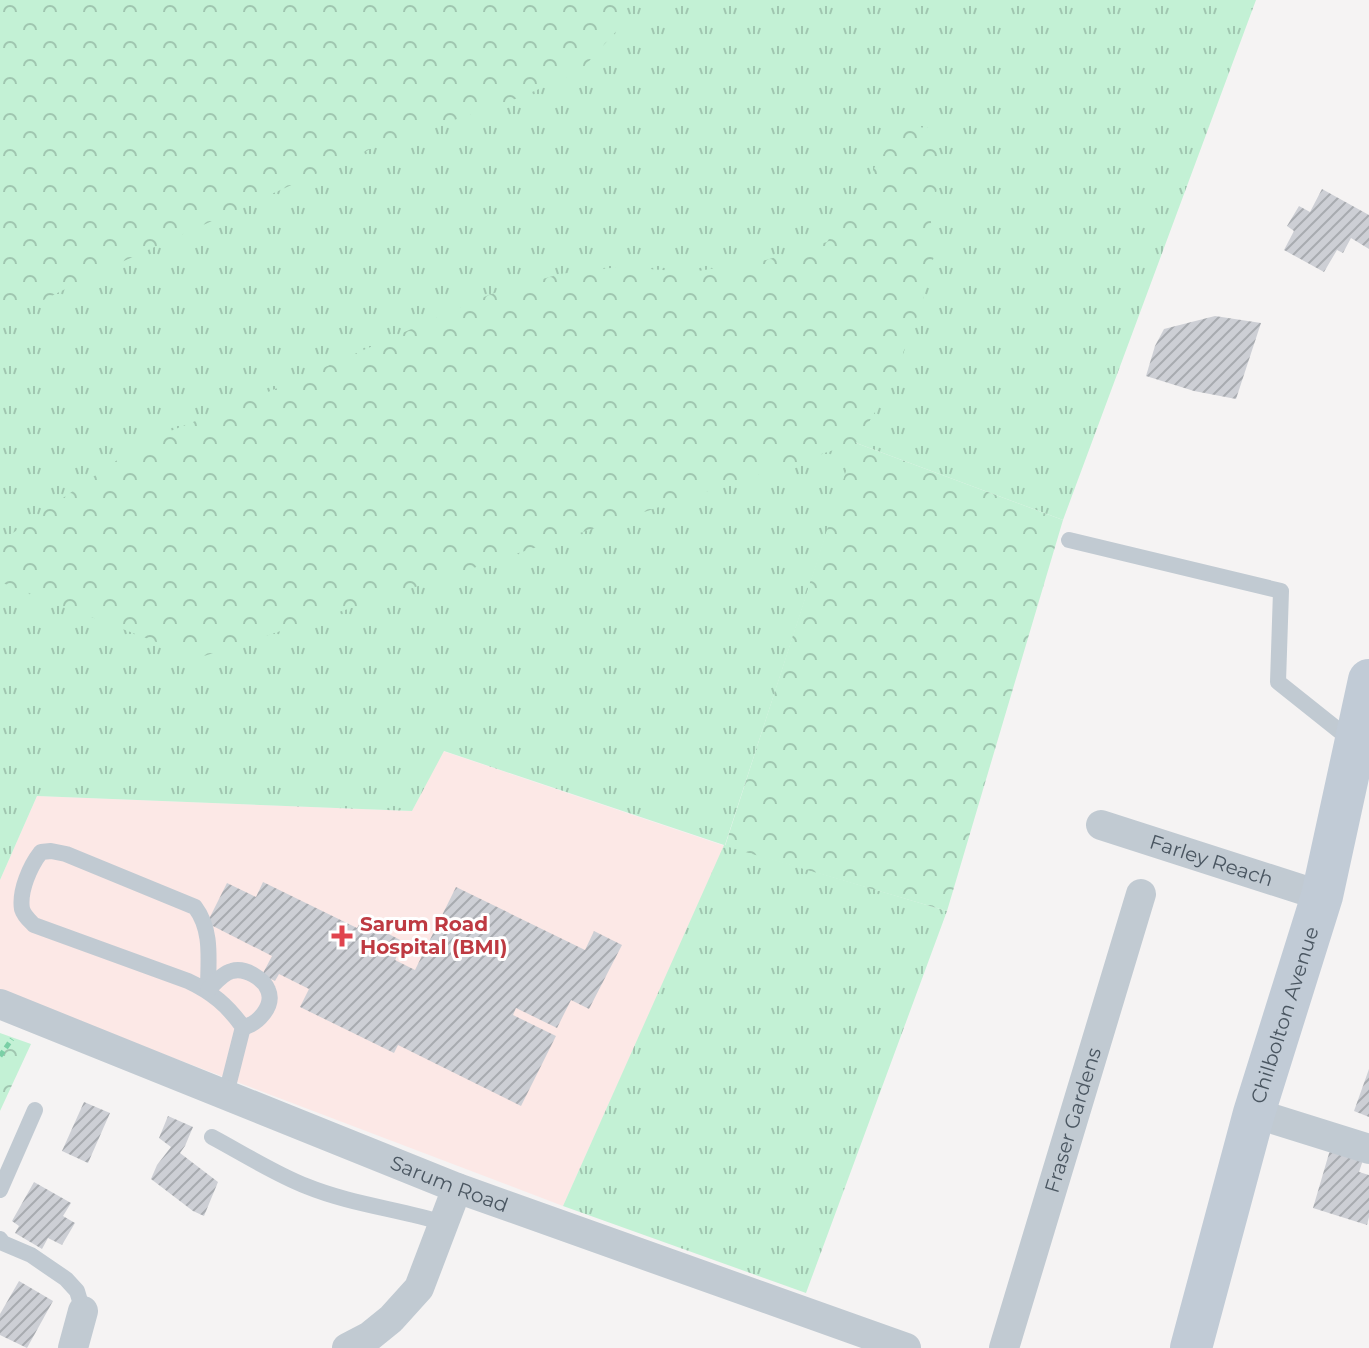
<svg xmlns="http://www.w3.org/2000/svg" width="1369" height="1348" font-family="Montserrat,sans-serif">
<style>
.medical{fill:#fce8e6}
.grass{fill:url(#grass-tufts)}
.forest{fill:url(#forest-crowns)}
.building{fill:url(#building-hatch)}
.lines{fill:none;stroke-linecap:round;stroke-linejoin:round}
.path{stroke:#7ad0a6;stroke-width:5;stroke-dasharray:6 4;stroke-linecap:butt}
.lane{stroke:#c1cad2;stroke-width:16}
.street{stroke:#c1cad2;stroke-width:30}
.secondary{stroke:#c1cbd6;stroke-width:42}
.health-dot{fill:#e0444e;stroke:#fff;stroke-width:3}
.labels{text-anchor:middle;stroke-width:6;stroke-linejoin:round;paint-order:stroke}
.street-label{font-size:20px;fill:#4a5661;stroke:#fff}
.health-label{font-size:20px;font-weight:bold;fill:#be3a42;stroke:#fff;text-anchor:start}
</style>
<defs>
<pattern id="grass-tufts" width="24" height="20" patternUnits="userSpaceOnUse" patternTransform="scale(2)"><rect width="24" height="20" fill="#c3f1d5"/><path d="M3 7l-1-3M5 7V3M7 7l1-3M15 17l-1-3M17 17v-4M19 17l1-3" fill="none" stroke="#a0c6b0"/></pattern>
<pattern id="forest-crowns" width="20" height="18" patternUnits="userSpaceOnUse" patternTransform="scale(2)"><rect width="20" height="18" fill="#c3f1d5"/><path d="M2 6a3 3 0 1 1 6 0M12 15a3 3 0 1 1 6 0" fill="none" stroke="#a0c6b0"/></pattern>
<pattern id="building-hatch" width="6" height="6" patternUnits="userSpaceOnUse" patternTransform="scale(2)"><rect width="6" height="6" fill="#cdcfd5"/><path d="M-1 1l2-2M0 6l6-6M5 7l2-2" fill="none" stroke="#a8abb0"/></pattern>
</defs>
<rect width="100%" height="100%" fill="#f5f3f3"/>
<!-- medical -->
<polygon class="medical" points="443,751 725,846 563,1206 0,992 0,880 37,796 412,811"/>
<!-- grass -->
<polygon class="grass" points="0,0 1256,0 1063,520 856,443 725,845 947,911 806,1293 563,1206 724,845 444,751 412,811 37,796 0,880"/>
<!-- forest -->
<g class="forest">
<polygon points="0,0 623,0 622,25 579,72 518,98 373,148 93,275 0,322"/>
<polygon points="901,126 931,128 943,171 930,211 934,256 922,303 891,386 856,443 1063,520 947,911 725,846 855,443 198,658 0,582 0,542 143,442 268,392 491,294 560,274 619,267 692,272 766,260 827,242"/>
<polygon points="0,1033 31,1044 0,1111"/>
</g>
<!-- building -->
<g class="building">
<polygon points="1322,189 1369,215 1369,249 1351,238 1343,253 1337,250 1324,272 1284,250 1294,231 1287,226 1299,206 1310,212"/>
<polygon points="1215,316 1261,323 1236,399 1194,391 1146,376 1155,346 1164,329"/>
<polygon points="263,882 357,928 362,920 404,942 395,960 415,970 456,887 585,950 594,931 622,945 589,1009 571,1000 557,1028 516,1008 513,1015 556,1036 521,1106 398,1045 394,1053 300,1007 309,989 279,974 275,981 262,975 272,956 207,923 227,883 256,897"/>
<polygon points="1369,1069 1369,1117 1354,1111"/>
<polygon points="84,1102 110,1113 88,1163 62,1151"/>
<polygon points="168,1116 193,1127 185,1146 180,1153 218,1182 204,1216 193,1211 151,1179 157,1165 171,1147 159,1138"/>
<polygon points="1330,1150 1363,1160 1359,1172 1369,1175 1369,1217 1367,1225 1313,1208"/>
<polygon points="34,1182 71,1203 63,1216 75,1223 62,1245 48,1238 42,1249 15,1233 19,1226 12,1221"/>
<polygon points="19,1281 53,1301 27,1348 0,1335 0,1314"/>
</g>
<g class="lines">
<!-- path -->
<polyline class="path" points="0,1056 12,1039"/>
<!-- lane -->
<g class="lane">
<polyline points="1069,540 1281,591 1278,682 1352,741"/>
<path d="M 208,990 C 208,960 213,931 195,907 L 66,854 L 51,851 L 41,852 C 30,866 19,891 22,909 C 24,916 29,920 34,925 L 188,981 C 212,992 228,1006 243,1027 L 226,1094"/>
<path d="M 208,990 C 215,983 223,973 232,971 C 245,967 264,979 268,990 C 275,1006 257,1025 243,1027"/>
<path d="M 212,1137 C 242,1153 275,1174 306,1186 C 350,1204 398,1209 444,1223"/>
<polyline points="0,1190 35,1110"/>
<polyline points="0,1239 3,1243 31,1255 66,1279 77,1291 83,1311"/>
</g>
<!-- street -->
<g class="street">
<path id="s1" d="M 1101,825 L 1322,896"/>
<path id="s2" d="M 0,1004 L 457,1188 L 906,1348"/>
<polyline points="1254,1113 1369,1149"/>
<polyline points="73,1348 83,1311"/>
<polyline points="347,1348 370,1336 391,1319 419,1288 457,1188"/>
<path id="s3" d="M 1004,1348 L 1141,894"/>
</g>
<!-- secondary -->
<path class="secondary" id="s4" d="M 1191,1348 L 1254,1113 L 1322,896 L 1369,680"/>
</g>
<!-- markers -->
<path class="health-dot" d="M338 924h8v8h8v8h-8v8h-8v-8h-8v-8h8z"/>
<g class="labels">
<!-- street labels -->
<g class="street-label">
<text dy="7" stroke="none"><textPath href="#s1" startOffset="116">Farley Reach</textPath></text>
<text dy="7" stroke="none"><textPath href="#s4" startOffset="346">Chilbolton Avenue</textPath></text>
<text dy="7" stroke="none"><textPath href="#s3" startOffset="238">Fraser Gardens</textPath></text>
<text dy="7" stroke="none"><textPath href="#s2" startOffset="484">Sarum Road</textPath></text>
</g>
<!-- health labels -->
<g class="health-label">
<text x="360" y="931">Sarum Road<tspan x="360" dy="23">Hospital (BMI)</tspan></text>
</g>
</g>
</svg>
